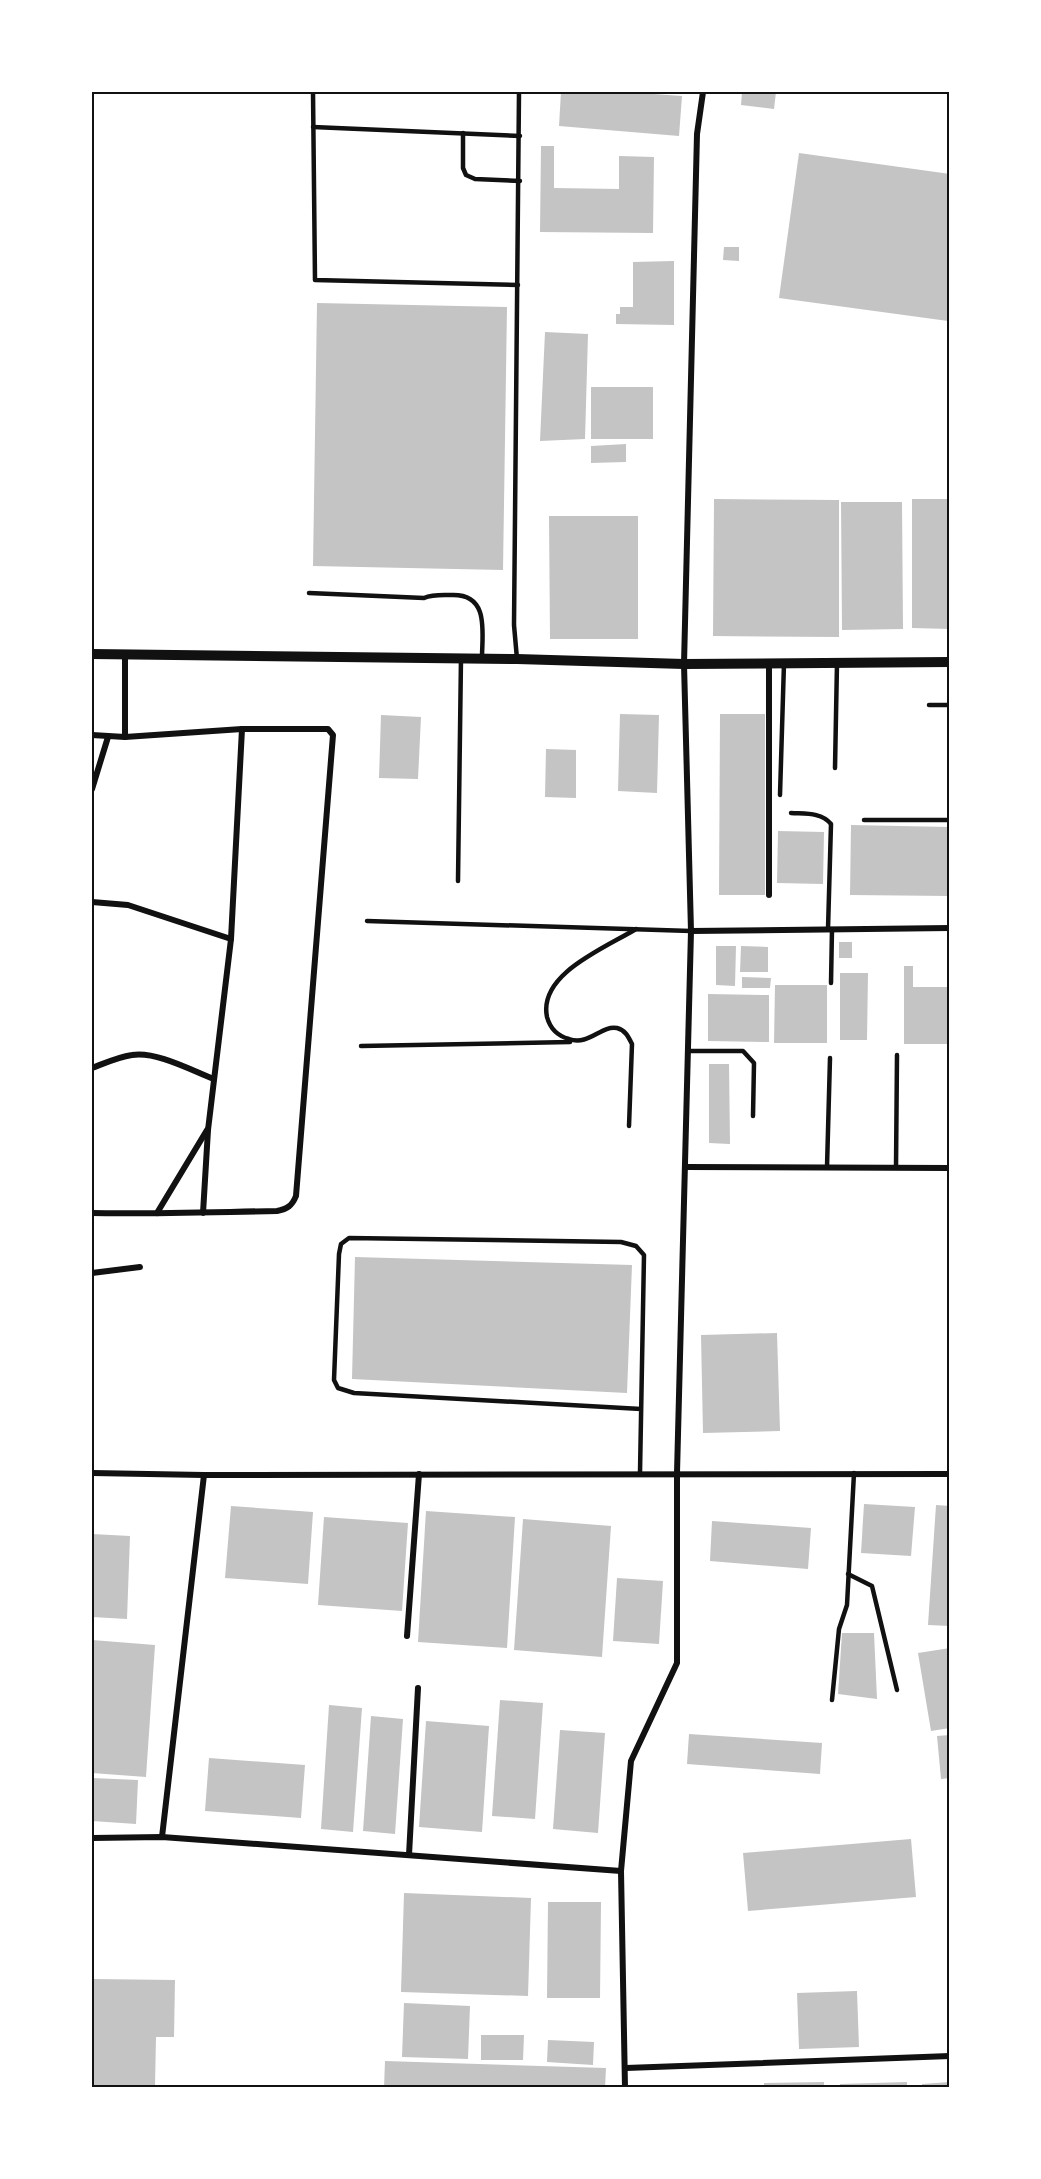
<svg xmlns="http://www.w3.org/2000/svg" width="1041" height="2179" font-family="'Work Sans',sans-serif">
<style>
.building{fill:#c4c4c4}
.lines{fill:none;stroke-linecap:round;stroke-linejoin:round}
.service{stroke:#111;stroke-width:4.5}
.minor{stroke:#111;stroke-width:6}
.tertiary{stroke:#111;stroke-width:10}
.neatline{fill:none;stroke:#111;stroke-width:2}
</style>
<rect width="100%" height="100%" fill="#fff"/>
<!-- building -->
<g class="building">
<polygon points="561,92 626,92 682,96 679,136 559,126"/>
<polygon points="742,92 776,92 774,109 741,105"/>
<polygon points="541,146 554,146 554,188 619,189 619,156 654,157 653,233 540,232"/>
<polygon points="799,153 950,174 948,321 779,298"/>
<polygon points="724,247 739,247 739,261 723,260"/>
<polygon points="674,261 674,325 616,324 616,314 620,314 620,307 633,307 633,262"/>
<polygon points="317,303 507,307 503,570 313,566"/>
<polygon points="545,332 588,334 585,439 540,441"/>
<rect x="591" y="387" width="62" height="52"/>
<polygon points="626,444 626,462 591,463 591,446"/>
<polygon points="714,499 839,500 839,637 713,636"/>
<polygon points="912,499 950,499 950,629 912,628"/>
<polygon points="841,502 902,502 903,629 842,630"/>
<polygon points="549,516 638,516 638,639 550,639"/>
<polygon points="620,714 659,715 657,793 618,791"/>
<polygon points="720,714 765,714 765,895 719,895"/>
<polygon points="381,715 421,717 418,779 379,778"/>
<polygon points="546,749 576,750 576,798 545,797"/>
<polygon points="851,825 950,827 950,896 850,895"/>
<polygon points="778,831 824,832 823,884 777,883"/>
<rect x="839" y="942" width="13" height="16"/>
<polygon points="716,946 736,946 735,986 716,985"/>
<polygon points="741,946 768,947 768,972 740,972"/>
<polygon points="904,966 913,966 913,987 950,987 950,1044 904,1044"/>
<polygon points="840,973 868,973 867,1040 840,1040"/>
<polygon points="742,977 771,978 770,988 742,988"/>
<polygon points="775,985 827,985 827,1043 774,1043"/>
<polygon points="708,994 769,995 769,1042 708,1041"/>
<polygon points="709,1064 729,1064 730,1144 709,1143"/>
<polygon points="355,1257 632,1265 627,1393 352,1379"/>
<polygon points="777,1333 780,1431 703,1433 701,1335"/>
<polygon points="864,1504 915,1507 911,1556 861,1553"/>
<polygon points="936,1505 950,1506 950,1626 928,1625"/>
<polygon points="231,1506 313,1512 308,1584 225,1578"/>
<polygon points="426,1511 515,1517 507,1648 418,1642"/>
<polygon points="324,1517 408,1523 402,1611 318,1605"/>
<polygon points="523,1519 611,1526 602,1657 514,1650"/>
<polygon points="712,1521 811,1528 808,1569 710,1561"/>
<polygon points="92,1534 130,1536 127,1619 92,1617"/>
<polygon points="617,1578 663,1581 659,1644 613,1641"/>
<polygon points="842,1633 874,1633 877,1699 838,1694"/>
<polygon points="92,1640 155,1645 146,1777 92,1773"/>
<polygon points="950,1648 950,1728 931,1731 918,1653"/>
<polygon points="500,1700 543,1703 535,1819 492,1816"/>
<polygon points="329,1705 362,1708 353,1832 321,1829"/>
<polygon points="371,1716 403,1719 395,1834 363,1831"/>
<polygon points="426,1721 489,1726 482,1832 419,1827"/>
<polygon points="560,1730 605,1733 598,1833 553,1829"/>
<polygon points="689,1734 822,1743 820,1774 687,1764"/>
<polygon points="950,1735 950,1778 941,1779 937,1736"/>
<polygon points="209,1758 305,1765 301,1818 205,1811"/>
<polygon points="92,1778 138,1780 136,1824 92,1821"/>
<polygon points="911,1839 916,1897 748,1911 743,1853"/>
<polygon points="404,1893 531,1898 528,1996 401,1992"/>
<polygon points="548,1902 601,1902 600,1998 547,1998"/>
<polygon points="92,1979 175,1980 174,2037 156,2037 155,2086 92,2085"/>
<polygon points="857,1991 859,2047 799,2049 797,1993"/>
<polygon points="404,2003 470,2006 468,2059 402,2057"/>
<polygon points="481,2035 524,2035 523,2060 481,2060"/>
<polygon points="548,2040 594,2042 593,2065 547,2062"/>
<polygon points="385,2061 606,2068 605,2088 384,2088"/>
<polygon points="824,2082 824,2088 764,2088 764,2083"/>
<polygon points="907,2082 907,2088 840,2088 840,2084"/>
<polygon points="950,2082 950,2088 922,2088 922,2084"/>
</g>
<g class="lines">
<!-- service -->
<g class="service">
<polyline points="313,92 315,280 518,285"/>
<polyline points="313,127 520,136"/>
<polyline points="463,133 463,168 466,175 475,179 520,181"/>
<path d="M 309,593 L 424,598 C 433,594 442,595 452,595 C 490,594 482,633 482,658"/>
<polyline points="517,659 514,625 519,92"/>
<polyline points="929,705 950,705"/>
<polyline points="835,768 837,663"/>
<polyline points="780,795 784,663"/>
<path d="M 791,813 C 805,814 821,812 831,824 L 828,929"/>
<polyline points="864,820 950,820"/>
<polyline points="458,881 461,658"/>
<polyline points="367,921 691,931"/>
<polyline points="831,983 832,929"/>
<polyline points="361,1046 570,1042"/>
<polyline points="688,1051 743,1051 754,1063 753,1116"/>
<path d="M 629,1126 L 632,1044 C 628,1036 625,1030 617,1028 C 601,1025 589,1046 569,1039 C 558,1036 550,1028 547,1017 C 538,974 605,948 636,929"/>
<polyline points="827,1167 830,1058"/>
<polyline points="896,1167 897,1055"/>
<polyline points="640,1473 644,1255 636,1246 621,1242 349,1238 341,1244 339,1254 334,1380 338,1388 354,1393 641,1409"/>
<polyline points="848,1574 872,1586 897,1690"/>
<polyline points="832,1700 839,1629 847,1605 854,1473"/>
</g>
<!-- minor -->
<g class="minor">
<polyline points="769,663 769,895"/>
<polyline points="92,735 125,737 242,729"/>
<polyline points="125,737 125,654"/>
<polyline points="92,789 108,737"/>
<polyline points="92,902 128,905 231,939"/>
<polyline points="691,931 950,928"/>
<path d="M 92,1068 C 105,1063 118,1057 132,1055 C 156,1051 191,1070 214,1079"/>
<polyline points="685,1167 950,1168"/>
<path d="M 92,1213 C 153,1214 215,1212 277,1211 C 287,1209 292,1206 296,1196 L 333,735 L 328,729 L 242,729 L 231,939 L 208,1130 L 203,1213"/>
<polyline points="157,1213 207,1130"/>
<polyline points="92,1273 140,1267"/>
<polyline points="92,1473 204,1475 950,1474"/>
<polyline points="407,1636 419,1474"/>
<polyline points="162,1837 204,1475"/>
<polyline points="92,1838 162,1837 621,1871"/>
<polyline points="409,1855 418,1688"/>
<polyline points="626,2068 950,2056"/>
<polyline points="625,2088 621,1871 631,1761 677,1663 677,1473 691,931 684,664 697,134 703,92"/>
</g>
<!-- tertiary -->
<polyline class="tertiary" points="92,654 517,659 684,664 950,662"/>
</g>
<!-- border -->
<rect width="1041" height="2179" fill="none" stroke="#ffffff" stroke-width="186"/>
<rect x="93" y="93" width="855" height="1993" class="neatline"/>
</svg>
